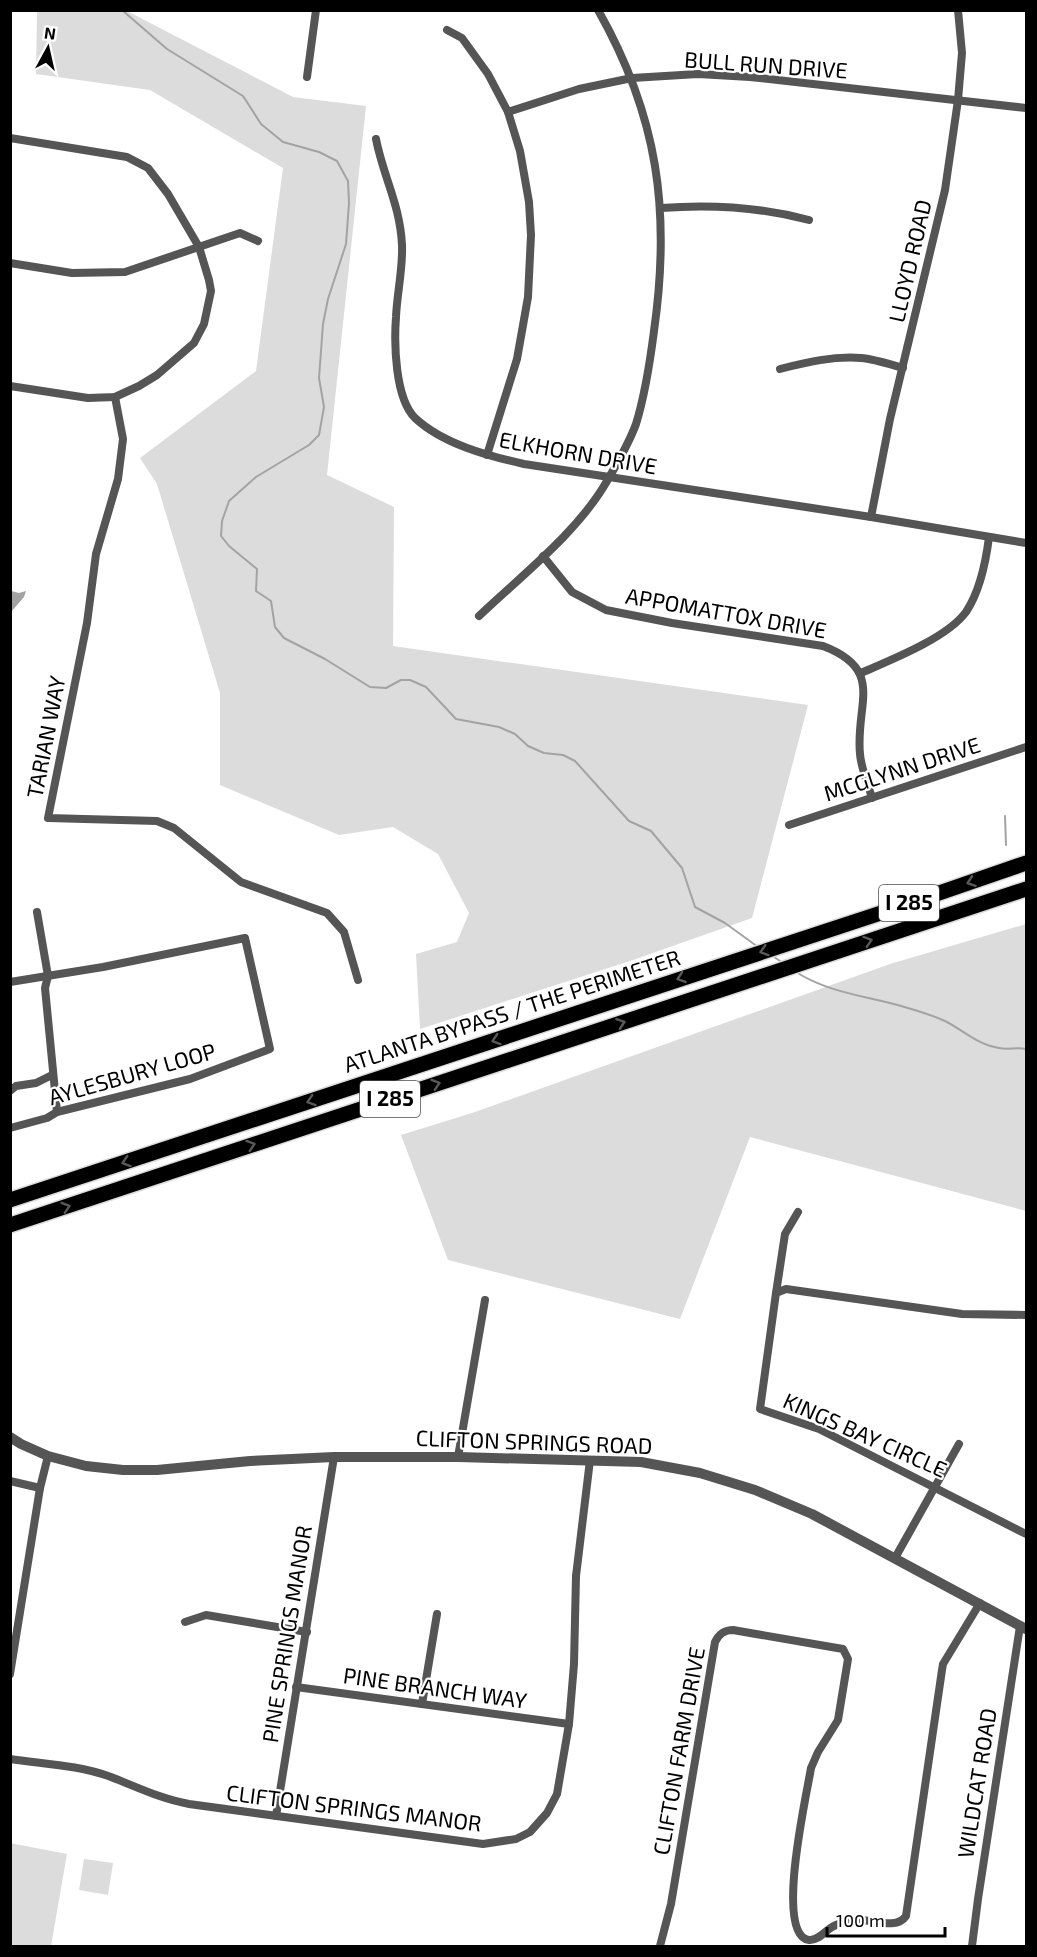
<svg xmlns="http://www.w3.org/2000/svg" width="1037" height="1957" font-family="'Exo 2',sans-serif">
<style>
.green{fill:#dcdcdc}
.water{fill:#a3a3a3}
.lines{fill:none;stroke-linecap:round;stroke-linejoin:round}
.stream{stroke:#a3a3a3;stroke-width:2}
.motorway-casing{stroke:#dbdbdb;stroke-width:18}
.minor{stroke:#555;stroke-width:8}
.tertiary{stroke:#555;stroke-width:10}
.motorway{stroke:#000;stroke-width:15}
.oneway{stroke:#595959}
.labels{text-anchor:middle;stroke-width:4.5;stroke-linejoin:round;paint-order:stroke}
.shield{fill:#fff;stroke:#4c4c4c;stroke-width:1.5}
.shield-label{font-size:21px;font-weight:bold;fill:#000}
.street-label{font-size:22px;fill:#000;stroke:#fff}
</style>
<rect width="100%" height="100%" fill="#fff"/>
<!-- green -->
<g class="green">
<polygon points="37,11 127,11 293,97 366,106 327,475 394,507 393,646 808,705 752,918 633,960 420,1029 416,954 457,942 469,913 438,854 393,827 339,835 220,785 220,693 157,484 140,458 256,371 283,168 150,90 36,74"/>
<polygon points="1026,924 1026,1211 750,1137 680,1319 448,1260 401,1135 472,1113 890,964"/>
<polygon points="10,1843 67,1854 51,1946 11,1946"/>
<polygon points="84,1859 113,1863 108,1895 79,1890"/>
</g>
<!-- water -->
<polygon class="water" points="11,591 19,593 26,591 24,597 11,612"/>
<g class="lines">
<!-- stream -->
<g class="stream">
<polyline points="122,10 167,49 243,96 261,124 283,142 319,152 337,161 348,181 349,203 346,244 328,299 323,324 319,378 324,407 319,435 309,445 256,477 229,501 222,521 221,536 229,546 257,569 256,591 271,601 275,627 284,638 325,659 370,687 386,688 401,680 410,680 426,687 456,719 499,727 515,734 528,746 544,753 563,755 575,761 629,821 651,831 682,868 695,907 725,923 758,947"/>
<polyline points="1005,816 1006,845"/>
<polyline points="771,955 783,963"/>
<path d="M 796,972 C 827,992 865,996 901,1006 C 915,1010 932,1015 945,1021 C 963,1030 978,1045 999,1048 C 1008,1050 1017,1047 1026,1049"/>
</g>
<!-- motorway casing -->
<g class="motorway-casing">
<g id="motorway">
<polyline points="10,1200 887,911 1026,863"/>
<polyline points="10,1225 1026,889"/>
</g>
</g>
<!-- minor -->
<g class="minor">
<polyline points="447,30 462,38 488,74 508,112 520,151 529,202 531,235 528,297 517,359 487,455"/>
<polyline points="307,77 316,10"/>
<polyline points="508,112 579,89 632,78 698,74 750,77 1026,108"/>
<polyline points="10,138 127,157 148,168 168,194 199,247 209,280 211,291 204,324 194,343 157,375 139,386 115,397 88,398 10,386"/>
<path d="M 376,139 C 383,176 400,204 402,245 C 403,269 397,293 396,317 C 394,344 395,398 415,418 C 443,444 488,456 524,464 L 871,517 L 1026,543"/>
<path d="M 661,208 C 712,204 760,207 809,220"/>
<polyline points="10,263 72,273 125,272 240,233 258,241"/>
<path d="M 780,369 C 807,362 833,356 861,358 C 874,359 889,364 903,368"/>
<polyline points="115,397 123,439 118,479 96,554 87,623 48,818 157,821 174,828 241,882 327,913 344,932 358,980"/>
<polyline points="871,517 890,419 945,190 958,100 962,53 958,10"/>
<path d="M 543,556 L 572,592 L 606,610 L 672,623 L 823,646 C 886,670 855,704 860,754 C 861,768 868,784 872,798"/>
<path d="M 479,616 C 521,576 578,532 607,481 C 617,464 629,443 636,424 C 645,395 650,362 654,331 C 671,211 658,116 598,10"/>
<path d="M 861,673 C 891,660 947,638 966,612 C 980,591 986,561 989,537"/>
<polyline points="789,825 1026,747"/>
<polyline points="37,912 48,976 45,988 57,1112"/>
<polyline points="10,982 103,967 245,938 270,1049 190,1079 57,1112 47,1118 10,1128"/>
<polyline points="10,1091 16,1086 36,1083 52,1075"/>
<polyline points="776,1293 785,1234 798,1212"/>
<polyline points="1026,1315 962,1314 786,1289 776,1293 760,1409 819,1429 1026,1534"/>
<polyline points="458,1457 485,1300"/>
<polyline points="10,1481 40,1488"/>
<polyline points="895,1558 959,1444"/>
<polyline points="185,1622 206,1615 307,1632"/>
<polyline points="10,1674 40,1488 48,1456"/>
<polyline points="296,1687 569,1724"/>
<polyline points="422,1704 437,1614"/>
<path d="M 10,1759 C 44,1764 79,1765 111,1777 C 137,1787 161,1799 189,1804 L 483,1844 L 516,1839 L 530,1832 L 547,1813 L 557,1794 L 569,1724 L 574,1664 L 576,1576 L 590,1460"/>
<polyline points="276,1816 334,1457"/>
<path d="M 660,1946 L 671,1904 L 715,1642 C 719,1634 724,1630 733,1630 L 843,1649 L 848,1659 L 838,1720 L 818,1752 L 811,1768 C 807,1793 774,1936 809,1940 C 818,1941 825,1931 832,1927 C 839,1923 847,1922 854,1920 C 870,1918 896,1931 906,1916 L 942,1670 L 943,1664 L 980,1603"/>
<polyline points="972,1946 978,1899 1020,1626"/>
</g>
<!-- tertiary -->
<polyline class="tertiary" points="10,1437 21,1444 48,1456 86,1466 123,1470 157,1470 250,1461 334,1457 458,1457 641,1462 700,1473 755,1490 812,1514 1026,1629"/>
<!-- motorway -->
<use href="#motorway" class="motorway"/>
</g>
<!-- one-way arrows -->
<defs><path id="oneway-chevron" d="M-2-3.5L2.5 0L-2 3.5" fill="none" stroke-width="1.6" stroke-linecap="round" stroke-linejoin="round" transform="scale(1.5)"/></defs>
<g class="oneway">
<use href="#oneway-chevron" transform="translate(971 882) rotate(161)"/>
<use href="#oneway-chevron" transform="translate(868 941) rotate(-18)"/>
<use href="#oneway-chevron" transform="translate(764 951) rotate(163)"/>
<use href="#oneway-chevron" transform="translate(681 978) rotate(161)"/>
<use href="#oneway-chevron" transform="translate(621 1023) rotate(-19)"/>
<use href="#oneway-chevron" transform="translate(496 1040) rotate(162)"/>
<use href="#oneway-chevron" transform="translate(436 1084) rotate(-18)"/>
<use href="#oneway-chevron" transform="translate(311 1101) rotate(162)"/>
<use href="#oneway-chevron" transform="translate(251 1145) rotate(-18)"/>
<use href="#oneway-chevron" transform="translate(126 1162) rotate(162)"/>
<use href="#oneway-chevron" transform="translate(66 1207) rotate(-18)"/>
</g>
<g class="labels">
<!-- shield labels -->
<g class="shield">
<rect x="879" y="885" width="60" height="36" rx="4.5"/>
<rect x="360" y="1081" width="60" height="36" rx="4.5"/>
</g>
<g class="shield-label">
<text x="909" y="910">I 285</text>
<text x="390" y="1106">I 285</text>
</g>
<!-- street labels -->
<g class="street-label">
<text transform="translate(766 65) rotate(4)" y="8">BULL RUN DRIVE</text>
<text transform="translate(910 261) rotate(-77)" y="8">LLOYD ROAD</text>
<text transform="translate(578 453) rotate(10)" y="8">ELKHORN DRIVE</text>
<text transform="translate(726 613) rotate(10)" y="8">APPOMATTOX DRIVE</text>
<text transform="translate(46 737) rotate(-79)" y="8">TARIAN WAY</text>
<text transform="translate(902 769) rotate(-18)" y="8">MCGLYNN DRIVE</text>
<text transform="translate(512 1011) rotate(-18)" y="8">ATLANTA BYPASS / THE PERIMETER</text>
<text transform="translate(132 1074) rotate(-16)" y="8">AYLESBURY LOOP</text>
<text transform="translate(865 1435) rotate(24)" y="8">KINGS BAY CIRCLE</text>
<text transform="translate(534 1442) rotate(2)" y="8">CLIFTON SPRINGS ROAD</text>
<text transform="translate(287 1634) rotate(-81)" y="8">PINE SPRINGS MANOR</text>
<text transform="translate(435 1688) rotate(8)" y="8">PINE BRANCH WAY</text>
<text transform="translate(679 1751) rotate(-80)" y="8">CLIFTON FARM DRIVE</text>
<text transform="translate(977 1783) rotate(-81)" y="8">WILDCAT ROAD</text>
<text transform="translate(354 1808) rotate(7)" y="8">CLIFTON SPRINGS MANOR</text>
</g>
</g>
<!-- border -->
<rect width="1037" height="1957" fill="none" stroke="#000000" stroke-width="24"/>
<!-- north arrow -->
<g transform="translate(48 48) rotate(8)" stroke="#ffffff" stroke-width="4.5" paint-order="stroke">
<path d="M0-4.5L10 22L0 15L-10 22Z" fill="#000000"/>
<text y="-9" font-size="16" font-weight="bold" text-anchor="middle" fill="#000000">N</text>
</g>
<!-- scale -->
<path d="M827 1927v9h118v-9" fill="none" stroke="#000000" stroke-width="3"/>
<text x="836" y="1927" font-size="18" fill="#000000" stroke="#ffffff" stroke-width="4.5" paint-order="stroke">100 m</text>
</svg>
